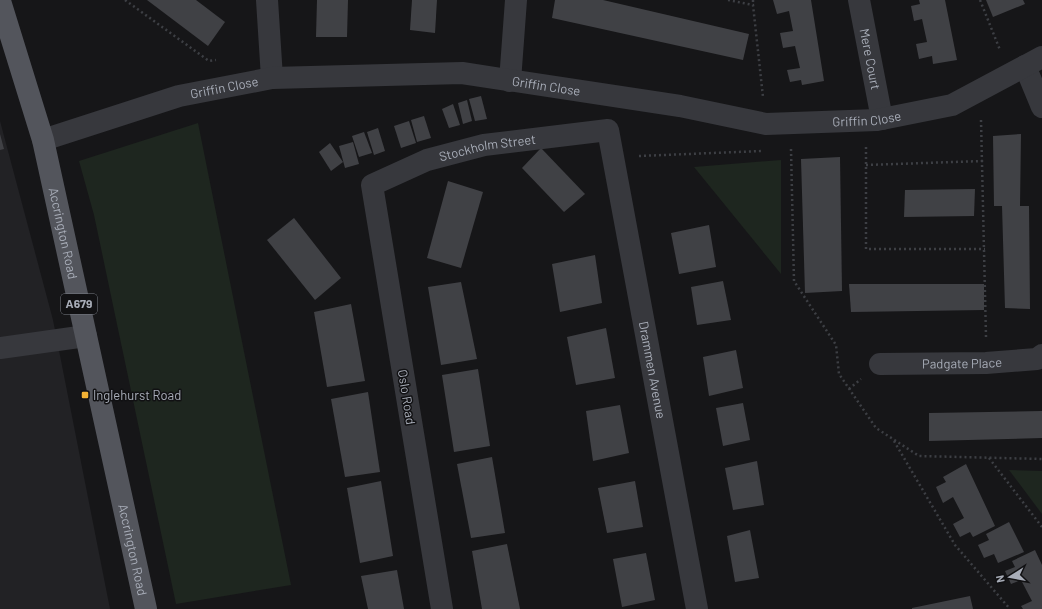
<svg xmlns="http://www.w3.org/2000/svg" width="1042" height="609" font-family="Barlow,sans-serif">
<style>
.built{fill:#222225}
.green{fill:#1e261f}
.building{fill:#404145}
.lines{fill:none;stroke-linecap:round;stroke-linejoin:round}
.path{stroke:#3d3f44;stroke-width:2.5;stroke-dasharray:2 3;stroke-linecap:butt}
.minor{stroke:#37383d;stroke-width:22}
.major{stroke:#53555c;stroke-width:22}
.poi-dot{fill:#f2b134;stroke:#111113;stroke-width:1.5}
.labels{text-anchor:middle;stroke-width:3;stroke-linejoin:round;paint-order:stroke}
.shield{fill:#111113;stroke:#7b7e86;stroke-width:1}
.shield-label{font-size:12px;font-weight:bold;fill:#a8adb8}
.street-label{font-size:13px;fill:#a8adb8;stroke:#111113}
.poi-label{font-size:13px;fill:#a8adb8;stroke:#111113;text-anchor:start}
</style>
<rect width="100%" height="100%" fill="#161618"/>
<!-- built -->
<polygon class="built" points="0,121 53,320 110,609 0,609"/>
<!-- green -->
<g class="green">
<polygon points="198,123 291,585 176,604 94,215 79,161"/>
<polygon points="781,160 781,274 694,167"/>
<polygon points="1009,470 1042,471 1042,514"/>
</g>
<!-- building -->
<g class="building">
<polygon points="147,0 196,0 225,22 208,46"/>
<polygon points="317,0 348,0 347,37 316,37"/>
<polygon points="412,0 437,0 435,33 410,30"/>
<polygon points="555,0 603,0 749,34 743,60 552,18"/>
<polygon points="773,0 811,0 824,81 802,85 801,80 790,82 787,70 800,68 795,46 783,48 780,33 793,31 789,11 777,14"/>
<polygon points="919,0 945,0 957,60 933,64 932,56 919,59 916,44 927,42 922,19 914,21 911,6 920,4"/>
<polygon points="986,0 1023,0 1025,4 993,17"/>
<polygon points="481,96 487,119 475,121 469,99"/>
<polygon points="467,100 472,121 463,124 458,103"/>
<polygon points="453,104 460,125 449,128 442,109"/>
<polygon points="424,116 431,138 417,142 411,120"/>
<polygon points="409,121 416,143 401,148 394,126"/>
<polygon points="378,128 385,151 374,155 367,132"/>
<polygon points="364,132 372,153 359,157 352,136"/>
<polygon points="0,134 4,149 0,150"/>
<polygon points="1021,134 1020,206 1029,206 1030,309 1005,308 1002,206 994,206 993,136"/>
<polygon points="353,142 359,164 345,168 339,146"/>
<polygon points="330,143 343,162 331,171 319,152"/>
<polygon points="541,148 585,194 564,212 522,168"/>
<polygon points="840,157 842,291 805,293 801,159"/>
<polygon points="448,181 483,192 461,268 427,258"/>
<polygon points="975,189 974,216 904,217 905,190"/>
<polygon points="294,218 341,278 315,300 267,240"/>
<polygon points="709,225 716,267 679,274 671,233"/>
<polygon points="595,255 602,303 560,312 552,264"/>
<polygon points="723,281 731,320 697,325 691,287"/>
<polygon points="461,282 477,359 441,365 428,287"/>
<polygon points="849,284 984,284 984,310 851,312"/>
<polygon points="351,304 365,381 327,387 314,312"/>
<polygon points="606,328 615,378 576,385 567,337"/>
<polygon points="736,350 743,388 709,396 703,357"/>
<polygon points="478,369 490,446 454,452 442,375"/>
<polygon points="368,392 380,472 345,477 331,399"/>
<polygon points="743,403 750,440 723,446 716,408"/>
<polygon points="620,405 629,453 593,461 586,411"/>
<polygon points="1042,411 1042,438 929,441 929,413"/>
<polygon points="492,457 505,533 471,538 457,464"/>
<polygon points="757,461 764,505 733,510 725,468"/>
<polygon points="966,464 995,526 973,537 970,532 960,537 953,524 964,518 953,497 943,503 936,487 946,482 943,477"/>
<polygon points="381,481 393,556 360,563 347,488"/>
<polygon points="635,481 643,527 607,533 598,488"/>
<polygon points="1009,522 1024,552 998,563 994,554 984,558 978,545 989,540 986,534"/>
<polygon points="750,530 759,578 735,582 727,536"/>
<polygon points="507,544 520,609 482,609 472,551"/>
<polygon points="1035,550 1042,565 1042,609 1023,609 1021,606 1032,601 1021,580 1011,584 1005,571 1015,567 1012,561"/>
<polygon points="646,553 655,600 622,607 613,559"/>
<polygon points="397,570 404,609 368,609 361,576"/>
<polygon points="970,596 973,609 912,609 912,608"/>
</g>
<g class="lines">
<!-- path -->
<g class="path">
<polyline points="125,0 209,61 216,60"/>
<polyline points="728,0 753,5 763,97"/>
<polyline points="753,0 753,5"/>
<polyline points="980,0 1000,50"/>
<polyline points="981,120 986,337"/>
<polyline points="866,147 866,249 985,249"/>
<polyline points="791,149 794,281 836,345 839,374 876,428 919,456 1042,459"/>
<polyline points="639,156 762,151"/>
<polyline points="866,165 983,161"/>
<polyline points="849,389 861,379"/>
<polyline points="894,441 955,545 1010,609"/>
<polyline points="989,458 1042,527"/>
</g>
<!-- minor -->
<g class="minor">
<polyline points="267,0 272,78"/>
<path id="s1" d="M 859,0 L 882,119"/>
<polyline points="1025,66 1042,107"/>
<polyline points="510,81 516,0"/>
<path id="s2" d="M 43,140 L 179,96 L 272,78 L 462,73 L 680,106 L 766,124 L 877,120 L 952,105 L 1042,57"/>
<polyline points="0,348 86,336"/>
<path id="s3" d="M 880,364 L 986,363 L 1037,359 L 1042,355"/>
<path id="s4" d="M 442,609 L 372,185 L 427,160 L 484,145 L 608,130 L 697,609"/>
</g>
<!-- major -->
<path class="major" id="s5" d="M 0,1 L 43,140 L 146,609"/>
</g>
<!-- markers -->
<rect class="poi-dot" x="81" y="391" width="8" height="8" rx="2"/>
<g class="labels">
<!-- shield labels -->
<rect class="shield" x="61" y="294" width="36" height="20" rx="3"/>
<g class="shield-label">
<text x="79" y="308">A679</text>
</g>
<!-- street labels -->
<g class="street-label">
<text dy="5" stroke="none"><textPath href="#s1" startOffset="60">Mere Court</textPath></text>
<text dy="5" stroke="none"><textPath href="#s2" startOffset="513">Griffin Close</textPath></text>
<text dy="5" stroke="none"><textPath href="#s2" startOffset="189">Griffin Close</textPath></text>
<text dy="5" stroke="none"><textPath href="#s2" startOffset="837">Griffin Close</textPath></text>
<text dy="5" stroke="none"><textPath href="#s4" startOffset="552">Stockholm Street</textPath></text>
<text dy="5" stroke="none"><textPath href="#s5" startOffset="241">Accrington Road</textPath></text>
<text dy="5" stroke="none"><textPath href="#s3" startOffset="82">Padgate Place</textPath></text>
<text dy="5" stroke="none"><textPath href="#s4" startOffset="918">Drammen Avenue</textPath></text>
<text transform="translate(407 397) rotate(81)" y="5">Oslo Road</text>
<text dy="5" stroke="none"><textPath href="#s5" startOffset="565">Accrington Road</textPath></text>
</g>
<!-- poi labels -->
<g class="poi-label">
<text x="93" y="400">Inglehurst Road</text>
</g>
</g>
<!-- north arrow -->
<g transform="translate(1010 577) rotate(259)" stroke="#111113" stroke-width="3" paint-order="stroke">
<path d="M0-3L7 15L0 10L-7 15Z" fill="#a8adb8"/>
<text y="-6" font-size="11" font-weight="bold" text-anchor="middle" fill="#a8adb8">N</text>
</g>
</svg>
